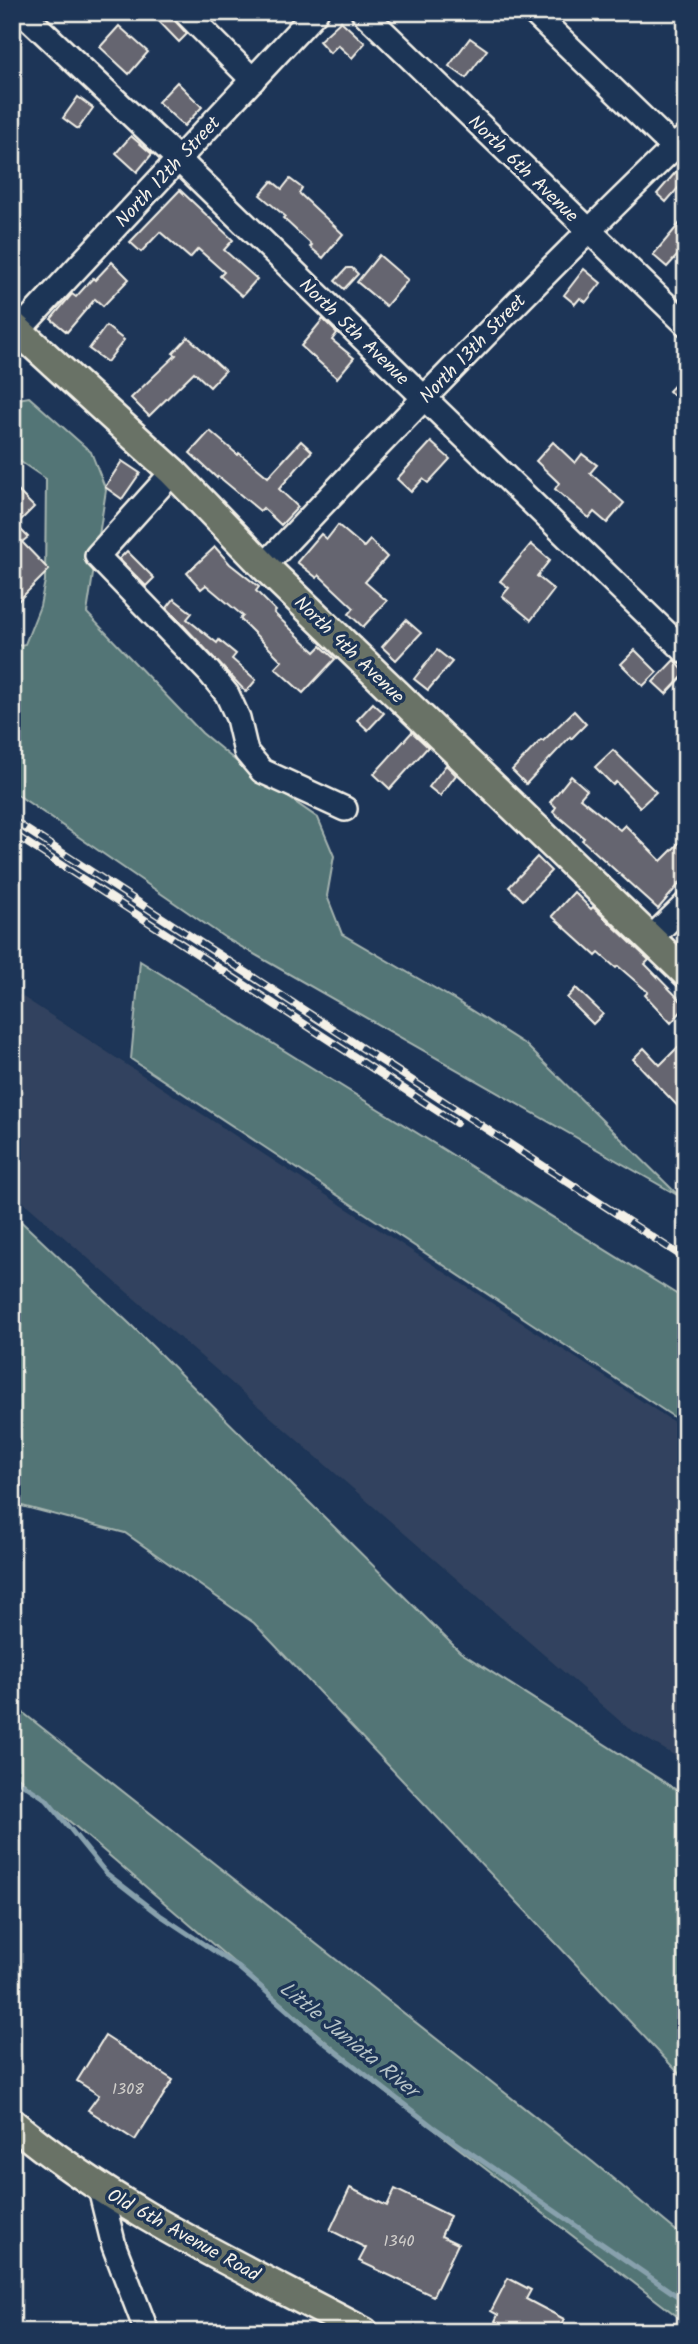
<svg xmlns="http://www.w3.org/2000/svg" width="698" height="2344" font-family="Kalam,sans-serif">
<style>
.built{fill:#33435e}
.green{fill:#537576;stroke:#a4b3af;stroke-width:2}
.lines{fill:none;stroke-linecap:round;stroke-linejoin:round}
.stream{stroke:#88a1ad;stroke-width:5}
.building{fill:#65656f;stroke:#f4f1e8;stroke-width:2}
.minor-casing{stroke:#f4f1e8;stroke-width:28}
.major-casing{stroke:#f4f1e8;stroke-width:33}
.minor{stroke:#1d3557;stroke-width:23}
.major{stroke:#697266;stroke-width:28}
.rail-casing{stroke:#f4f1e8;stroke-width:8}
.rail{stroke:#1d3557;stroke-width:5;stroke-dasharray:16;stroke-linecap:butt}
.labels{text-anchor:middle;stroke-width:7;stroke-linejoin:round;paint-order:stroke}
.number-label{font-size:16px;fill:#d0ceca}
.street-label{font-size:19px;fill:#f4f1e8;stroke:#1d3557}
.water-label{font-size:21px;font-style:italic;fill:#b5c2c6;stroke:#1d3557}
</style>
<rect width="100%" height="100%" fill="#1d3557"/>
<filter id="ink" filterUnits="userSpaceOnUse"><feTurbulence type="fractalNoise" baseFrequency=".0143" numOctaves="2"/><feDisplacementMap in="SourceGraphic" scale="14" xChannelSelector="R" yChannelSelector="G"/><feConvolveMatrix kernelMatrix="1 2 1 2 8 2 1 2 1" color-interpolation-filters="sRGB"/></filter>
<g filter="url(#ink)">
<!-- built -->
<polygon class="built" points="12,990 686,1430 686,1762 628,1728 12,1192"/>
<!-- green -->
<g class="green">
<polygon points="29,397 91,452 106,490 87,613 202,733 236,761 318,818 334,856 327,896 342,934 455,1000 526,1045 679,1196 224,937 12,791 12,647 25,644 40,606 45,581 46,479 12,456 12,400"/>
<polygon points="140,961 686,1300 686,1425 131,1059"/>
<polygon points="12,1213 131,1325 460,1652 686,1796 686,2081 254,1623 125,1533 22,1506 12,1495"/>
<polygon points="12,1704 594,2163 686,2239 686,2323 379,2087 12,1772"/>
</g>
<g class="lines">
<!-- stream -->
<polyline class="stream" points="12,1777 46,1799 106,1873 160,1915 238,1967 326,2044 432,2126 686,2302"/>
</g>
<!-- building -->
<g class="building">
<polygon points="150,12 171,12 175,21 187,34 179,42"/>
<polygon points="341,21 365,43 352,58 338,45 330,53 319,41"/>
<polygon points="119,26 148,52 129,74 100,47"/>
<polygon points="470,38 487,50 466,78 449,66"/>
<polygon points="177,82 202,107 184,126 158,102"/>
<polygon points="78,97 93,108 78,129 63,118"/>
<polygon points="131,136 152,154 137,172 116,153"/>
<polygon points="686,160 686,179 666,202 657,194"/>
<polygon points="290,179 302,188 299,193 343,234 323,258 310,247 312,245 283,218 285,216 260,195 272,181 282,189"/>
<polygon points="180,190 233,240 224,250 257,279 242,296 220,276 224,272 198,249 190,258 160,232 141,252 130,242"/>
<polygon points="686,216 686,246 667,267 653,255"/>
<polygon points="379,255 408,280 386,306 357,282"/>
<polygon points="112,262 129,279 103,306 95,299 67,332 51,319 72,294 76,297 93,278 95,280"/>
<polygon points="347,268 352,268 358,274 344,289 335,281"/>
<polygon points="584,269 601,283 586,302 580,298 575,304 564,295"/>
<polygon points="323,319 337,333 332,340 354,358 337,378 301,346"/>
<polygon points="106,326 124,340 107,362 89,349"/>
<polygon points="188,337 225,371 210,387 194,372 149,416 131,398 176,355 173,353"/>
<polygon points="686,373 686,406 669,391"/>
<polygon points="210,431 238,455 239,453 268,477 301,441 312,451 279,489 298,507 281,525 263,508 260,511 218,476 217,478 190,453"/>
<polygon points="431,442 450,459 428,483 423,479 411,492 397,479"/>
<polygon points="553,442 575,463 582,454 597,465 590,473 624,503 607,523 594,512 589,518 555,489 559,483 536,461"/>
<polygon points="122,461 140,473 122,499 105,487"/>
<polygon points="12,485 34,507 16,525 28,537 22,542 49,570 12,607"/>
<polygon points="338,525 364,547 370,540 387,557 365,582 387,601 363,627 349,614 354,608 319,575 317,578 297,562 321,534 327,539"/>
<polygon points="531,544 550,560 537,576 554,590 531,620 502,596 509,588 500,581"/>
<polygon points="215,547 230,564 259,587 256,591 276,611 274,613 297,635 315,652 321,646 335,659 303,693 275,668 282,661 240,619 243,616 206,585 201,589 187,573"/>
<polygon points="127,551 154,578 146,586 119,559"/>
<polygon points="174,599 192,613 187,619 217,643 219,640 236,654 232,659 256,680 246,692 167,608"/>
<polygon points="406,620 421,633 396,660 382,647"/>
<polygon points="437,650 452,662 428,690 414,679"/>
<polygon points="635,650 657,672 643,686 621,664"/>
<polygon points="674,660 686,673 666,694 653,682"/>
<polygon points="373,703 384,713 368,730 357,720"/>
<polygon points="574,711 586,724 571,739 570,737 526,784 512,770 541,740 543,741"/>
<polygon points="412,732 428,747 390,789 374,774"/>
<polygon points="613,750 656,792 640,807 616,782 613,785 595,767"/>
<polygon points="446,765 456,775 440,796 429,787"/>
<polygon points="571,776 587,790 580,798 620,830 625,825 661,861 686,836 686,876 658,909 582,840 584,838 553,812 556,807 550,802"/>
<polygon points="537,857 551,871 523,900 509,887"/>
<polygon points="574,892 591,909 593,907 649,960 645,964 686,1006 671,1023 645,995 648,992 618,966 616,968 599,953 596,956 552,916"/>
<polygon points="576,988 603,1014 593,1024 567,998"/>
<polygon points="686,1039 686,1115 633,1059 644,1048 660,1065"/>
<polygon points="105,2036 173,2080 135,2140 88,2110 99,2095 77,2081"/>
<polygon points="350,2188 387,2206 395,2189 450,2216 441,2236 458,2244 433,2296 359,2261 366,2248 330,2230"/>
<polygon points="508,2278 531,2290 526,2299 564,2319 557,2332 526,2332 510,2324 508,2328 495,2321 498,2315 491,2311"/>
</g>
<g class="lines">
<!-- minor casing -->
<g class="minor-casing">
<g id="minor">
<polyline points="22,12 178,159 686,652"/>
<polyline points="185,12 253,80"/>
<polyline points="363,12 686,324"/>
<polyline points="533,12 674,148"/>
<polyline points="18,331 316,12"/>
<polyline points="173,472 97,556 209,672 227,694 238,718 246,752 262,771 345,809"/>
<path d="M 264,566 C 402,420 541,275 686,136"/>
<polyline points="650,939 686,904"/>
<polyline points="100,2189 114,2246 147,2332"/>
</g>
</g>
<!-- major casing -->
<g class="major-casing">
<g id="major">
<polyline points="12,325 173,472 264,566 686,973"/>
<path d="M 12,2123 C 117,2211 244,2268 364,2332"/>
</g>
</g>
<!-- minor -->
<use href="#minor" class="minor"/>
<!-- major -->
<use href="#major" class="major"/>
<!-- rail casing -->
<g class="rail-casing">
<g id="rail">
<polyline points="12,820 686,1259"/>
<polyline points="12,833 456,1123"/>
</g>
</g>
<!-- rail -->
<use href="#rail" class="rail"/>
</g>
</g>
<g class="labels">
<!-- number labels -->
<g class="number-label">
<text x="128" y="2094">1308</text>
<text x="399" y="2246">1340</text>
</g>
<!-- street labels -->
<g class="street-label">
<text transform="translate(524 168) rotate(44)" y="7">North 6th Avenue</text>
<text transform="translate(167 171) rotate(-47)" y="7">North 12th Street</text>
<text transform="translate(355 331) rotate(44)" y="7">North 5th Avenue</text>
<text transform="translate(472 348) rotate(-46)" y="7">North 13th Street</text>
<text transform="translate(350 649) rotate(44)" y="7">North 4th Avenue</text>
<text transform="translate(184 2234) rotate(29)" y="7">Old 6th Avenue Road</text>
</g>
<!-- water labels -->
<g class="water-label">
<text transform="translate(349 2039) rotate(39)" y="7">Little Juniata River</text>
</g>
</g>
<!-- margin -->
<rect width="698" height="2344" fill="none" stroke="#1d3557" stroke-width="42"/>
<rect x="21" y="21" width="656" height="2302" fill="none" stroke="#f4f1e8" stroke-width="2.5" filter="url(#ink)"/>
</svg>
